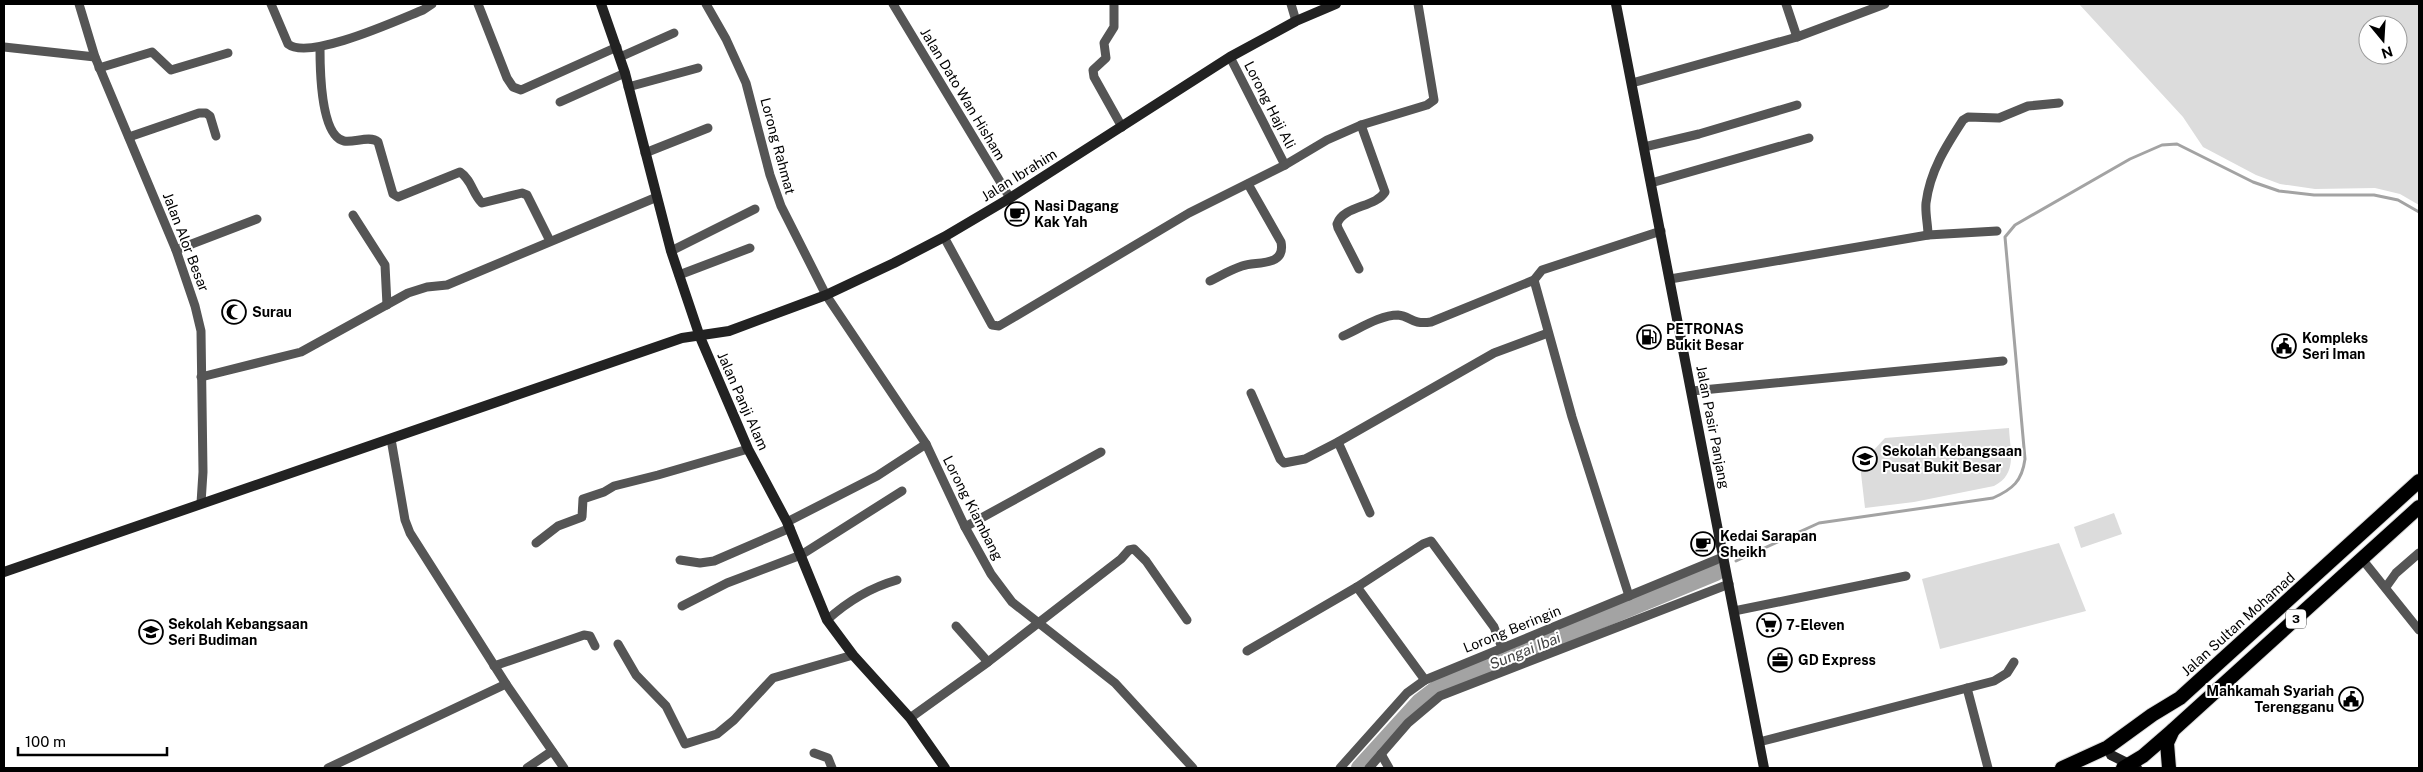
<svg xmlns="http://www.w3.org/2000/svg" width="2423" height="772" font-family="'Public Sans',sans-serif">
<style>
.green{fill:#dcdcdc;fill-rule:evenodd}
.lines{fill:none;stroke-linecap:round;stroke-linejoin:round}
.stream{stroke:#a3a3a3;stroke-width:3}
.river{stroke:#a3a3a3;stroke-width:18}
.trunk-casing{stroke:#dbdbdb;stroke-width:16}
.minor{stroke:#555;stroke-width:9}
.secondary{stroke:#222;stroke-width:10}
.trunk{stroke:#000;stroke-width:14}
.labels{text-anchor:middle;stroke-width:4;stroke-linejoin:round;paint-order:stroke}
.shield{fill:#fff;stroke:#4c4c4c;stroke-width:1}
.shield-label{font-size:12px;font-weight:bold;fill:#000}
.street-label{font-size:14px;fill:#000;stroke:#fff}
.poi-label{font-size:14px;font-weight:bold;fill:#000;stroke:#fff;text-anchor:start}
.water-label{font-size:15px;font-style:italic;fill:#444;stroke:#fff}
</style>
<rect width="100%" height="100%" fill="#fff"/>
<!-- green -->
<g class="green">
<path d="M 2079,4 L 2419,4 L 2419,205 L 2400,194 L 2375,188 L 2315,189 L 2280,184 L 2256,175 L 2203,147 L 2183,117 ZM 2368,25 L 2398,25 L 2398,55 L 2368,55 Z"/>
<path d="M 2009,428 C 2010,451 2018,474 1994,486 L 1914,502 L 1865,508 L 1860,465 L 1885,438 Z"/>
<polygon points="2114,513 2122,534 2081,548 2074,527"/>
<polygon points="2059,543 2086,611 1940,649 1922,579"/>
</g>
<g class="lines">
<!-- stream -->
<path class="stream" d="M 1736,561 L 1819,523 L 1993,498 C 2013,489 2022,481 2025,459 L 2005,237 L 2015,225 L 2130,159 L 2162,145 L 2177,144 L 2253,182 L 2279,191 L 2314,195 L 2374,195 L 2398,200 L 2419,212"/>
<!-- river -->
<polyline class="river" points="1360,768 1420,702 1442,685 1716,572"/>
<!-- trunk casing -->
<g class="trunk-casing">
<g id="trunk">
<polyline points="2062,768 2108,747 2152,715 2180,698 2419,481"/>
<polyline points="2123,768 2143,756 2173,730 2419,507"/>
<polyline points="2169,768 2167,743 2173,730"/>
</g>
</g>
<!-- minor -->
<g class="minor">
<polyline points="79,4 95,57 176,250 195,306 201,331 203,472 201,503"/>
<path d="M 271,4 L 288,44 C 309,61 398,20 423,10 L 432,4"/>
<polyline points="478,4 507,78 513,87 521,90 617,47"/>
<polyline points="706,4 726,39 746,83 770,175 781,206 826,295 926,444 965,527 991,574 1012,602 1115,683 1193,768"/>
<polyline points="893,4 1010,198"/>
<polyline points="1114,4 1114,27 1104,43 1106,58 1093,70 1094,77 1122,127"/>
<polyline points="1291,4 1296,21"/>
<polyline points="1786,4 1797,37"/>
<polyline points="4,47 95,57"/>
<path d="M 320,48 C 320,67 320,136 344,141 C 354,143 370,135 378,142 L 393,194 L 398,197 L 460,172 C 472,180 472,193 482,203 L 522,193 L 527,195 L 550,241"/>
<polyline points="620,57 674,33"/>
<polyline points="1230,57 1285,165"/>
<polyline points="99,68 152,52 171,70 228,53"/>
<polyline points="1632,83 1797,37 1885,4"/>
<polyline points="628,87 698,68"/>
<polyline points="560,102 625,73"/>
<polyline points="129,137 199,113 206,113 210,116 216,136"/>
<polyline points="1644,147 1699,134 1797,105"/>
<polyline points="645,153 708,128"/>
<polyline points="1651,183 1809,138"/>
<polyline points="353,215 385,265 387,305"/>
<path d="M 1928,235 C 1928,225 1925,213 1926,203 C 1930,171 1946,146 1963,120 L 1968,117 L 1999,118 L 2028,106 L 2059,103"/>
<polyline points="944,237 992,325 999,326 1189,213 1285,165 1327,140 1361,125 1427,105 1434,100 1418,4"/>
<polyline points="176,250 257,219"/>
<polyline points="671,251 755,209"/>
<path d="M 1359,269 L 1338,228 L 1337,224 C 1344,205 1375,208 1385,192 L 1361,125"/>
<polyline points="679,275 750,248"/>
<polyline points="1670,279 1928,235 1997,231"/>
<polyline points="1534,280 1572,417 1629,596"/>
<path d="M 1210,281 C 1220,276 1230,270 1242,266 C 1257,261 1286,267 1281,242 L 1248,184"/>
<path d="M 1343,336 C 1359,329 1380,315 1398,315 C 1411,316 1411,325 1431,322 L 1534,280 L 1542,270 L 1661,231"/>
<polyline points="201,377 301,352 408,293 427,287 447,285 657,197"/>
<polyline points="1692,391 2003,361"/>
<polyline points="1251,393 1280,459 1284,463 1305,459 1338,442 1494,353 1548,333"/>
<polyline points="391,439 405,520 410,533 506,684 564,768"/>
<polyline points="1338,442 1370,513"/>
<polyline points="787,522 877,476 926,444"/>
<polyline points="965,527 1101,452"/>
<polyline points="536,543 558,526 582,517 583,499 604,492 614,486 658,475 748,449"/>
<polyline points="2362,559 2419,630"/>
<polyline points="680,560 700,563 714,561 790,528"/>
<polyline points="1357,587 1425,680"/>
<polyline points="2386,587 2396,573 2419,553"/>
<polyline points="682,606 727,583 801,555 902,491"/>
<polyline points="1734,611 1906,576"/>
<path d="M 827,620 C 848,601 869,588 897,580"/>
<polyline points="956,626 988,662"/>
<polyline points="618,644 636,675 666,706 685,744 717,734 734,720 773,678 853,655"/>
<polyline points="1247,651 1357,587 1423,544 1431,541 1494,627 1502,648"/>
<polyline points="494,666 584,635 590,636 595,646"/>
<polyline points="1967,688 1988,768"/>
<polyline points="910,718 988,662 1121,559 1129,550 1134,549 1146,561 1187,620"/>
<polyline points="1759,742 1994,681 2007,673 2014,662"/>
<polyline points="814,753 828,758 832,768"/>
<polyline points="1381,754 1389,768"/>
<polyline points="328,768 506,684"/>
<polyline points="527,768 552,751"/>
<polyline points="1340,768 1407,693 1425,680 1723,557"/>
<polyline points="1369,768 1408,723 1440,696 1729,584"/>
</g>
<!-- secondary -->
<g class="secondary">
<polyline points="601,4 625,73 671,251 700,337 748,449 787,522 827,620 853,655 910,718 945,768"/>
<polyline points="1616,4 1764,768"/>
<polyline points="4,572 682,338 729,331 826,295 894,263 944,237 1010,198 1230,57 1296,21 1336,4"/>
<polyline points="2111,755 2137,768"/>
</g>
<!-- trunk -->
<use href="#trunk" class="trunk"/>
</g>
<!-- icons -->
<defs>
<g id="cafe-ring" transform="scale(1.25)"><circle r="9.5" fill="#fff" stroke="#000" stroke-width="1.5"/><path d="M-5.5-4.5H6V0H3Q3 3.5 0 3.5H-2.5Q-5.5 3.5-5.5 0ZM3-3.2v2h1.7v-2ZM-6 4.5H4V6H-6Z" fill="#000"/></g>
<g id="mosque-ring" transform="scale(1.25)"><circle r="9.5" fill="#fff" stroke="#000" stroke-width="1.5"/><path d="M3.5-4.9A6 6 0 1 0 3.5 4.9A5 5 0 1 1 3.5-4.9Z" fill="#000"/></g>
<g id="fuel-ring" transform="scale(1.25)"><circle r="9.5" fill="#fff" stroke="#000" stroke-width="1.5"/><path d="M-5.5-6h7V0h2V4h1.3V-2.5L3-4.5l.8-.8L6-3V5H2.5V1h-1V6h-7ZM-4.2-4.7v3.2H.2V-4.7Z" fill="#000"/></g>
<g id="civic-ring" transform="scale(1.25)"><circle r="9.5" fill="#fff" stroke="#000" stroke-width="1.5"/><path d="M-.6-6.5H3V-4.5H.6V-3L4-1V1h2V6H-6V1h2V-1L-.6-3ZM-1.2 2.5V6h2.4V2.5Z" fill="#000"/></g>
<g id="school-ring" transform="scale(1.25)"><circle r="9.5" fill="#fff" stroke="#000" stroke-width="1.5"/><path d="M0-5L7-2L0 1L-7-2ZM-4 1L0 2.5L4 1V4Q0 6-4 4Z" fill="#000"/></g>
<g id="supermarket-ring" transform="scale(1.25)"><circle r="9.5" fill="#fff" stroke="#000" stroke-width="1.5"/><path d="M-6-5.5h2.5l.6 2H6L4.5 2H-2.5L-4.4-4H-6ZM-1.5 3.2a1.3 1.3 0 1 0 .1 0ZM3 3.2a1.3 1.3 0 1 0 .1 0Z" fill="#000"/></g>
<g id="office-ring" transform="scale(1.25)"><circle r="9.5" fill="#fff" stroke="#000" stroke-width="1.5"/><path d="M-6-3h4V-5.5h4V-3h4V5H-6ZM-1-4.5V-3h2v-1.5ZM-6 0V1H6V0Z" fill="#000"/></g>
</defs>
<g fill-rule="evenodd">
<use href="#cafe-ring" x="1017" y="214"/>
<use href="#mosque-ring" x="234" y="312"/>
<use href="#fuel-ring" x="1649" y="337"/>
<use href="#civic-ring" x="2284" y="346"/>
<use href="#school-ring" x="1865" y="459"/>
<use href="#cafe-ring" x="1703" y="544"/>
<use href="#supermarket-ring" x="1769" y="625"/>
<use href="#school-ring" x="151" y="632"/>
<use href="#office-ring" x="1780" y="660"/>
<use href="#civic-ring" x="2351" y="699"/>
</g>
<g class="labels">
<!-- shield labels -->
<rect class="shield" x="2286" y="609.5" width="20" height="19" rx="4"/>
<g class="shield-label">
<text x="2296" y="623">3</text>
</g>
<!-- street labels -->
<g class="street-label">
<text transform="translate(963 94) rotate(59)" y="5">Jalan Dato Wan Hisham</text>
<text transform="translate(1270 105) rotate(63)" y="5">Lorong Haji Ali</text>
<text transform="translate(778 146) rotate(75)" y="5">Lorong Rahmat</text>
<text transform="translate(1019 175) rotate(-32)" y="5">Jalan Ibrahim</text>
<text transform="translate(186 242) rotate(69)" y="5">Jalan Alor Besar</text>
<text transform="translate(743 401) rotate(66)" y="5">Jalan Panji Alam</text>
<text transform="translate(1713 427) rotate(79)" y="5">Jalan Pasir Panjang</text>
<text transform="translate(973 508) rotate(63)" y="5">Lorong Kiambang</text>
<text transform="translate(2238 624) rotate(-42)" y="5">Jalan Sultan Mohamad</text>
<text transform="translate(1512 629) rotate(-22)" y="5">Lorong Beringin</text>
</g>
<!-- poi labels -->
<g class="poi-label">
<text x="1034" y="211">Nasi Dagang<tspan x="1034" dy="16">Kak Yah</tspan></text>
<text x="252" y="317">Surau</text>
<text x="1666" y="334">PETRONAS<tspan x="1666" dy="16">Bukit Besar</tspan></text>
<text x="2302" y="343">Kompleks<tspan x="2302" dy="16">Seri Iman</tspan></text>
<text x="1882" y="456">Sekolah Kebangsaan<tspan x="1882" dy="16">Pusat Bukit Besar</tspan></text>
<text x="1720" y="541">Kedai Sarapan<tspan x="1720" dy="16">Sheikh</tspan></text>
<text x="168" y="629">Sekolah Kebangsaan<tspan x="168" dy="16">Seri Budiman</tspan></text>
<text x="1786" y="630">7-Eleven</text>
<text x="1798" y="665">GD Express</text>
<text x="2334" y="696" text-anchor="end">Mahkamah Syariah<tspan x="2334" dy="16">Terengganu</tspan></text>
</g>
<!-- water labels -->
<g class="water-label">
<text transform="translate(1525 651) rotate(-22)" y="5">Sungai Ibai</text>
</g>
</g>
<!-- border -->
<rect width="2423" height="772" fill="none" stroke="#000000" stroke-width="10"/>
<!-- north arrow -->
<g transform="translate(2383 40) rotate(162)"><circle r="24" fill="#ffffff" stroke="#999999"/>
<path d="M0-4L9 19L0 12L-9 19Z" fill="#000000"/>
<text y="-8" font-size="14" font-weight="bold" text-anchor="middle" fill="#000000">N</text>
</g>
<!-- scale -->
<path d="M18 747v8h149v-8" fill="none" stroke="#000000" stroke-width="2.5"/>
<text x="25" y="747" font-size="15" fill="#000000" stroke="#ffffff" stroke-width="4" paint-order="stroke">100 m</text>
</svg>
